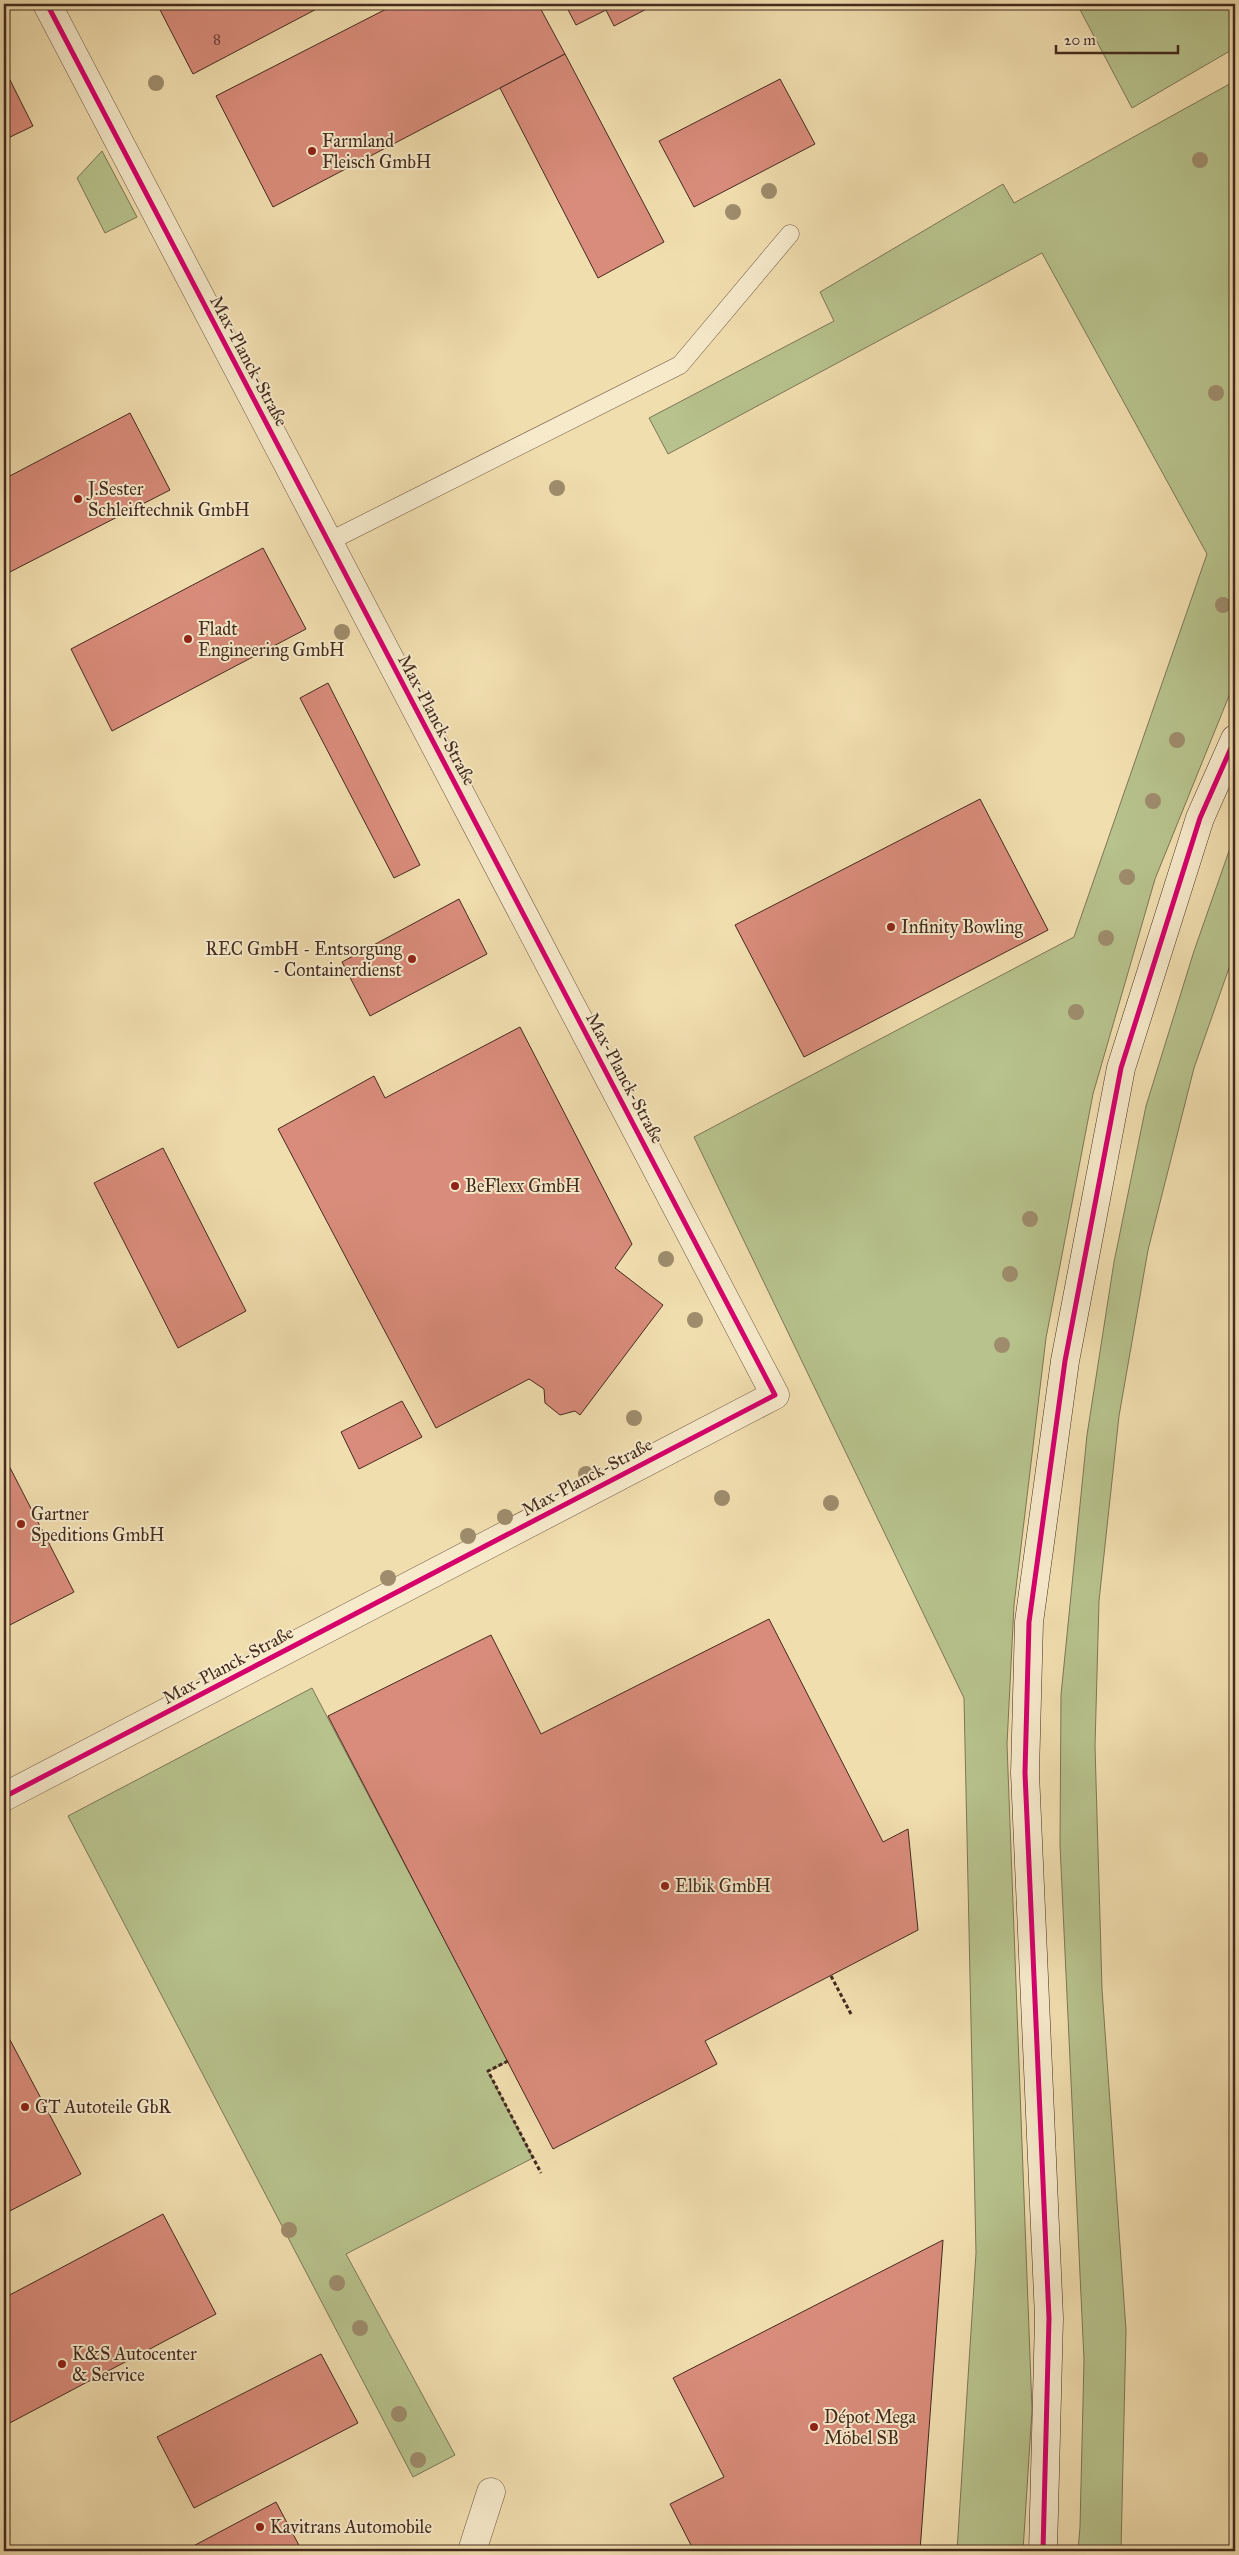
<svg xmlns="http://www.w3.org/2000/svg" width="1239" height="2555" font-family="'IM FELL Great Primer',serif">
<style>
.green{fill:#b7c28c;stroke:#7e7656}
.building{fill:#d98c7b;stroke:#442a1f}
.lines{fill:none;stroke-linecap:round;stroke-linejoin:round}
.lane-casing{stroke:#6f5743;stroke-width:19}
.street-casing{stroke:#6f5743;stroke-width:29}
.secondary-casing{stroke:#442a1f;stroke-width:29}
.path{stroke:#442a1f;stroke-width:3;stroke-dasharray:4 2.5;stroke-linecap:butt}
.lane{stroke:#f6eacb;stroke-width:18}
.street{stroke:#f6eacb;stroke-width:28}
.secondary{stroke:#f6eacb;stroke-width:28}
.cycleway-casing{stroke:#f6eacb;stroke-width:8}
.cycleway{stroke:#d6006c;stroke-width:5}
.tree{fill:#9e8c6c}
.poi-dot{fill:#8f2418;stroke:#f6eacb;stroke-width:2}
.labels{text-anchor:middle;stroke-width:4;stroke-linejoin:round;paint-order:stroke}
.number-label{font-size:15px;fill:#694236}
.poi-label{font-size:18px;fill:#442a1f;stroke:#f6eacb;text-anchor:start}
.street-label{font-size:18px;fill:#442a1f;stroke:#f6eacb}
</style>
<rect width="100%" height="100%" fill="#f1deaf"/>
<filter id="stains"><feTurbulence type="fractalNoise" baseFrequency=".004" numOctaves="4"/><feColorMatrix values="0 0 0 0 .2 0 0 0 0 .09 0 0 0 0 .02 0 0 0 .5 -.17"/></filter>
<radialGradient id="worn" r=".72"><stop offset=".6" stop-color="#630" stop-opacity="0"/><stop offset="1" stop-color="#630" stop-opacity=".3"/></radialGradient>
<!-- green -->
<g class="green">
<polygon points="1077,4 1235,4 1235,48 1132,108"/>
<polygon points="1235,81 1235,681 1155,879 1093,1094 1046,1338 1014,1605 1007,1744 1032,2410 1023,2551 957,2551 976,2253 964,1698 694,1137 1074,937 1207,554 1042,253 668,454 649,418 834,321 820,292 1003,184 1014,203"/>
<polygon points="102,151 137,217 105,233 77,178"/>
<polygon points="1235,834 1235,951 1194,1068 1148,1250 1119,1416 1099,1601 1095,1746 1102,1989 1126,2330 1121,2551 1078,2551 1080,2527 1084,2360 1060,1845 1061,1695 1087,1435 1114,1262 1146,1106 1194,951"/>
<polygon points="312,1688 508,2061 488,2072 533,2158 346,2254 455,2455 413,2477 68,1816"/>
</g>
<!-- building -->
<g class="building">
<polygon points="157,4 326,4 193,74"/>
<polygon points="396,4 538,4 565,54 273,207 216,96"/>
<polygon points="565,4 656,4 614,26 606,10 576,25"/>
<polygon points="565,54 664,242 598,278 500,88"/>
<polygon points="4,68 33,126 4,140"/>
<polygon points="780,79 815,144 694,207 659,141"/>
<polygon points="130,413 170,490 4,575 4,479"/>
<polygon points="263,548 306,629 112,731 71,649"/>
<polygon points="328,683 420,865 394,878 300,698"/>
<polygon points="980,799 1048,930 804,1057 735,925"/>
<polygon points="459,899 487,954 370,1016 342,962"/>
<polygon points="520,1027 632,1244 615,1268 663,1305 580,1415 575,1411 560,1415 545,1403 544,1389 529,1379 436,1428 278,1129 374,1076 385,1098"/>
<polygon points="163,1148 246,1311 178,1348 94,1183"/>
<polygon points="402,1401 422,1437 359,1469 341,1432"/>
<polygon points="4,1456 74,1592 4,1628"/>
<polygon points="769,1619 883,1842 908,1829 918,1930 705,2041 717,2064 553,2149 328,1716 491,1635 541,1734"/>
<polygon points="9,2038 81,2174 4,2214 4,2041"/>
<polygon points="163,2214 216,2314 4,2426 4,2298"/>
<polygon points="943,2240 920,2551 694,2551 670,2504 724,2477 673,2378"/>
<polygon points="321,2354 358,2423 194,2508 157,2437"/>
<polygon points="276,2502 302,2551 184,2551"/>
</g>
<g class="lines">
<!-- lane casing -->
<g class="lane-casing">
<polyline id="lane" points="328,542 680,365 790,234"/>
</g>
<!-- street casing -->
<g class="street-casing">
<g id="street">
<polyline points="4,1797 775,1395 47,4"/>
<polyline points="472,2551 491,2492"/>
</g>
</g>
<!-- secondary casing -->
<g class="secondary-casing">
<polyline id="secondary" points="1043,2551 1049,2318 1025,1773 1029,1622 1065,1361 1121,1068 1200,818 1235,739"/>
</g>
<!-- path -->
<g class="path">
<polyline points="831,1976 851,2014"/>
<polyline points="508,2061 488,2071 541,2173"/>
</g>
<!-- lane -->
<use href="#lane" class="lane"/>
<!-- street -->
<use href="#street" class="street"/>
<!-- secondary -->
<use href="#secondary" class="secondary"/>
<!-- cycleway casing -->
<g class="cycleway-casing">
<g id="cycleway">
<polyline points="4,1797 775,1395 47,4"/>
<polyline points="1043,2551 1049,2318 1025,1773 1029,1622 1065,1361 1121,1068 1200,818 1235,739"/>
</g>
</g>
<!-- cycleway -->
<use href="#cycleway" class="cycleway"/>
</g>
<!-- trees -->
<g class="tree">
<circle cx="156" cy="83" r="8"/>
<circle cx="1200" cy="160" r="8"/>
<circle cx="769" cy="191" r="8"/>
<circle cx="733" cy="212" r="8"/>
<circle cx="1216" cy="393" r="8"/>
<circle cx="557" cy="488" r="8"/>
<circle cx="1223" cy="605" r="8"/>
<circle cx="342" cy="632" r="8"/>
<circle cx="1177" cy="740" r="8"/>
<circle cx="1153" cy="801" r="8"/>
<circle cx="1127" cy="877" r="8"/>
<circle cx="1106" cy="938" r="8"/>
<circle cx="1076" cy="1012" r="8"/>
<circle cx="1030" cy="1219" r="8"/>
<circle cx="666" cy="1259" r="8"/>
<circle cx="1010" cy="1274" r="8"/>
<circle cx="695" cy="1320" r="8"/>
<circle cx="1002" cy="1345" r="8"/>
<circle cx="634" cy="1418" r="8"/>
<circle cx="586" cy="1474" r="8"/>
<circle cx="722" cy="1498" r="8"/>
<circle cx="831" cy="1503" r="8"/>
<circle cx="505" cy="1517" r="8"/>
<circle cx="468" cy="1536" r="8"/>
<circle cx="388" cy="1578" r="8"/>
<circle cx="289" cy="2230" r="8"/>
<circle cx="337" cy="2283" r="8"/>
<circle cx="360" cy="2328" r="8"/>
<circle cx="399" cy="2414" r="8"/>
<circle cx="418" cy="2460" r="8"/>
</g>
<!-- markers -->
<g class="poi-dot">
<circle cx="312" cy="151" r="5"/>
<circle cx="78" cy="499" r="5"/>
<circle cx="188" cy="639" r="5"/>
<circle cx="891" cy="927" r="5"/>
<circle cx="412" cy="959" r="5"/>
<circle cx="455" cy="1186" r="5"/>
<circle cx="21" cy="1524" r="5"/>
<circle cx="665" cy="1886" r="5"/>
<circle cx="25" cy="2107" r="5"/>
<circle cx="62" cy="2364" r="5"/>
<circle cx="814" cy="2427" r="5"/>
<circle cx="260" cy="2527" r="5"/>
</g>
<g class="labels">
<!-- number labels -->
<g class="number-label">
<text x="217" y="44">8</text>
</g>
<!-- poi labels -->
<g class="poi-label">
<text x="322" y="147">Farmland<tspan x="322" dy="21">Fleisch GmbH</tspan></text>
<text x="88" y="495">J.Sester<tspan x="88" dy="21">Schleiftechnik GmbH</tspan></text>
<text x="198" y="635">Fladt<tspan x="198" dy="21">Engineering GmbH</tspan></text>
<text x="901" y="933">Infinity Bowling</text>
<text x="402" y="955" text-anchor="end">REC GmbH - Entsorgung<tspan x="402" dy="21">- Containerdienst</tspan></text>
<text x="465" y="1192">BeFlexx GmbH</text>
<text x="31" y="1520">Gartner<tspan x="31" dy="21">Speditions GmbH</tspan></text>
<text x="675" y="1892">Elbik GmbH</text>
<text x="35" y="2113">GT Autoteile GbR</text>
<text x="72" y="2360">K&amp;S Autocenter<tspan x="72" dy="21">&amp; Service</tspan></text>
<text x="824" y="2423">Dépot Mega<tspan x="824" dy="21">Möbel SB</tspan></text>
<text x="270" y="2533">Kavitrans Automobile</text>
</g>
<!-- street labels -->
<g class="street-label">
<text transform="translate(249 361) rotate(62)" y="6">Max-Planck-Straße</text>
<text transform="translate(437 720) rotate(62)" y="6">Max-Planck-Straße</text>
<text transform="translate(625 1078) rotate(62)" y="6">Max-Planck-Straße</text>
<text transform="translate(587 1477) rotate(-28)" y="6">Max-Planck-Straße</text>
<text transform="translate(228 1665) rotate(-28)" y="6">Max-Planck-Straße</text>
</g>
</g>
<!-- margin -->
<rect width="1239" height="2555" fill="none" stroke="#f1deaf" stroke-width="20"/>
<rect x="5" y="5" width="1229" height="2545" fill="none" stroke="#442a1f" stroke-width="2.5"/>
<rect x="10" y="10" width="1219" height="2535" fill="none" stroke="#442a1f"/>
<!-- scale -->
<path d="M1056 45v8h122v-8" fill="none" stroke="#442a1f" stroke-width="2.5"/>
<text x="1064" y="45" font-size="15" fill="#442a1f" stroke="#f6eacb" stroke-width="4" paint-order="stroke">20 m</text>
<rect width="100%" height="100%" filter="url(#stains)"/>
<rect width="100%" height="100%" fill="url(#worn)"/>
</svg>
